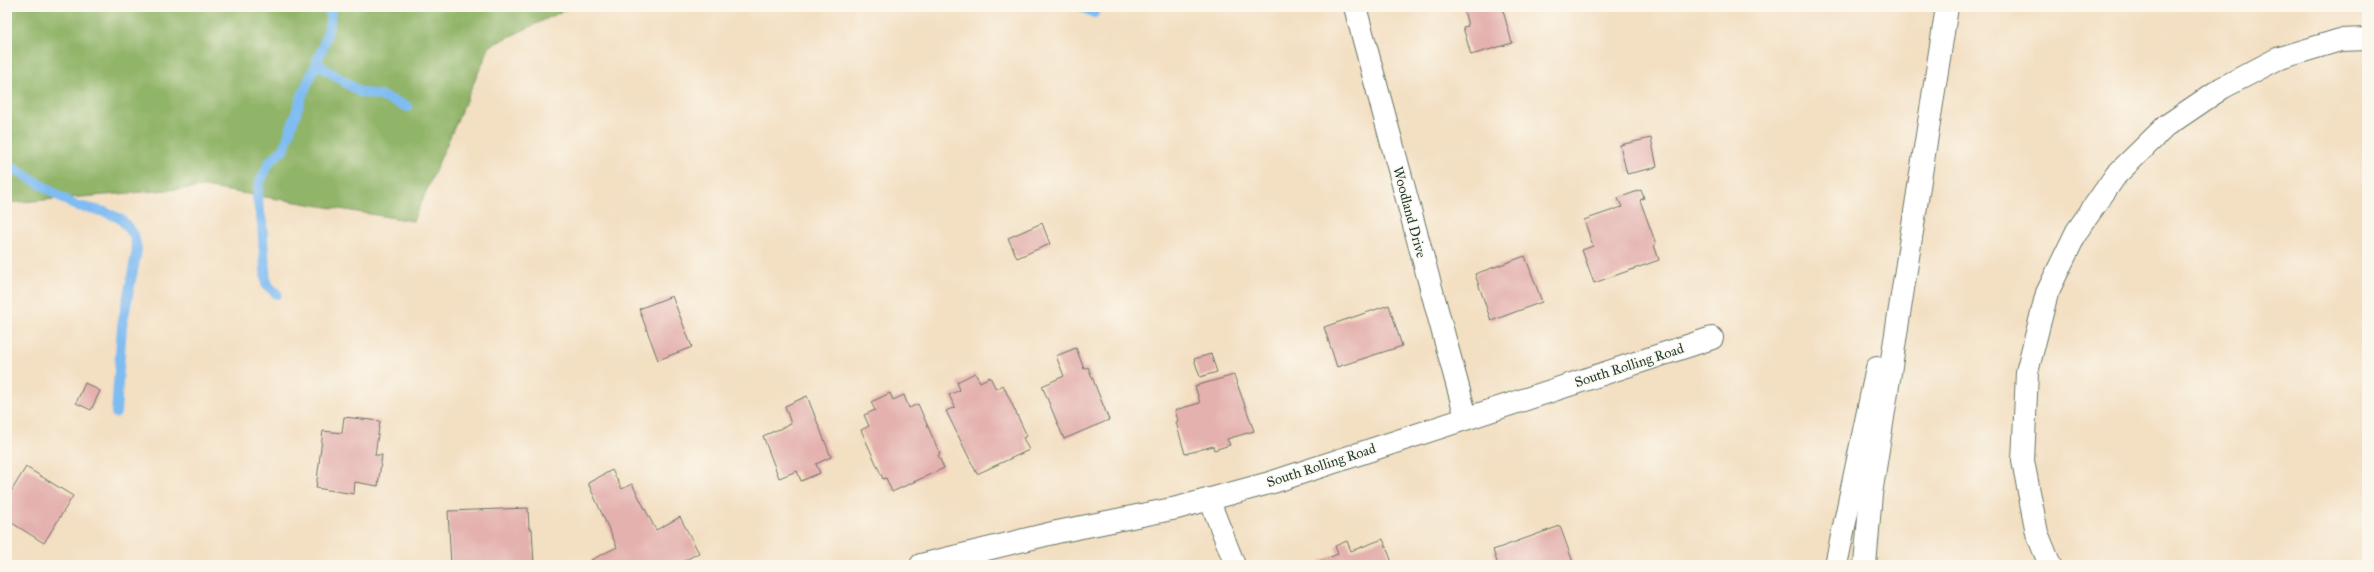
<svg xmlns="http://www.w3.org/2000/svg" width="2374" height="572" font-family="'IM FELL Great Primer',serif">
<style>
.forest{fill:#90b468;stroke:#58784e}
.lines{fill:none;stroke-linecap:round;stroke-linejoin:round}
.stream{stroke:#7fbcf2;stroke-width:10}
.building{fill:#e4b1ae}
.service-casing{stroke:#697666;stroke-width:22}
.minor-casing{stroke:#697666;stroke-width:24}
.motorway-casing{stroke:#697666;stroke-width:24}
.service{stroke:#fff;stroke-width:20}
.minor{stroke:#fff;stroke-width:22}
.motorway{stroke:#fff;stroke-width:22}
.labels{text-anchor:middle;stroke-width:3;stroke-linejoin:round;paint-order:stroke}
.street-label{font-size:14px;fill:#1f3d34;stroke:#fbf7ec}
</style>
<rect width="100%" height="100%" fill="#fbf7ec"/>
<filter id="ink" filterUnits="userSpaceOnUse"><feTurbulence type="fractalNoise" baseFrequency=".025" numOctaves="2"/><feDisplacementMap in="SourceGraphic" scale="8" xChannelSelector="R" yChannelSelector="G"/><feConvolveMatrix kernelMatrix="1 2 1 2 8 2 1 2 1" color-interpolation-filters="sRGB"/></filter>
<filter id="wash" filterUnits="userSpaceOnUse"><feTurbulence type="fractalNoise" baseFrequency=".012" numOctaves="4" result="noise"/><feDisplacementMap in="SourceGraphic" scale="16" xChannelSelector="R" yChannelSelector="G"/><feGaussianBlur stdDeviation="0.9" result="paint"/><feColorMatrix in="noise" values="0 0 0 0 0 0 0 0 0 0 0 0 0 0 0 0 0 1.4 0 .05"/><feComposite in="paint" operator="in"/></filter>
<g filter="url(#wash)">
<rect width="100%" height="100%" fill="#f3dfc2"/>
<!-- forest -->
<polygon class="forest" points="7,7 571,7 490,46 413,221 204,187 7,203"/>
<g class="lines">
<!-- stream -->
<g class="stream">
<polyline points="1082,7 1094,13"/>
<polyline points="316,63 360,92 381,96 408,107"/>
<polyline points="7,164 74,205 105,212 121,219 134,235 137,250 122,326 116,413"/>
<polyline points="277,294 266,284 262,223 257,198 259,184 270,161 284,149 301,98 324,45 330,22 331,7"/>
</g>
</g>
<g id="blocks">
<!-- building -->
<g class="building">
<polygon points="1475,7 1502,7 1512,43 1471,55 1463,27 1468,26 1464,10"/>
<polygon points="1651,138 1657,167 1627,174 1620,145"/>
<polygon points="1641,190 1644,198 1640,200 1656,244 1654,245 1659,260 1594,283 1582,250 1593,246 1584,220 1622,207 1618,198"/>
<polygon points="1042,223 1050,244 1017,258 1008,238"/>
<polygon points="1525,256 1542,302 1491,321 1475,274"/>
<polygon points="672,296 692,347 658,360 639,309"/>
<polygon points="1389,305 1402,346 1337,367 1324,327"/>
<polygon points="1076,348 1084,369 1088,367 1109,420 1064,439 1042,386 1064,376 1056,356"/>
<polygon points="1211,354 1217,372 1200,377 1194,359"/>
<polygon points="975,373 980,382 990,377 996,389 1003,385 1027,436 1023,438 1029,450 977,474 946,411 955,407 949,395 960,390 957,382"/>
<polygon points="1234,375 1254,431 1227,439 1230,445 1214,450 1213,446 1185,454 1176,422 1178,421 1175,410 1200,403 1195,386"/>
<polygon points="85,383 100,391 91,410 76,403"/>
<polygon points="890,393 893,400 904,395 909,408 918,404 940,454 938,455 944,468 892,492 886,478 883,479 861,430 869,426 864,415 875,410 871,402"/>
<polygon points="807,396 831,457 816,464 820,473 801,481 797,471 779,478 763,436 791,424 785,406"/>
<polygon points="344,417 380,421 375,455 382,455 378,486 355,482 354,494 316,488 323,431 342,433"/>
<polygon points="26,467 73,496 44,543 7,520 7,498"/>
<polygon points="612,470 622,489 632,484 656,530 680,517 699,553 676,565 593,565 591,560 617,547 588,483"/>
<polygon points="528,508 529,529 532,529 534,565 451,565 448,511"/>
<polygon points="1560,526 1574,565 1498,565 1493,550"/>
<polygon points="1383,539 1393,565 1321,565 1320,561 1338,554 1335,546 1347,541 1351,551"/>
</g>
</g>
</g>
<g filter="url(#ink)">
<use href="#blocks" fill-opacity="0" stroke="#697666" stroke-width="1"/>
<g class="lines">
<!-- service casing -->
<g class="service-casing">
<polyline id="service" points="1209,499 1235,565"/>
</g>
<!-- minor casing -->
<g class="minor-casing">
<g id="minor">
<polyline points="1355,7 1466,417"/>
<polyline points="921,565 1057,532 1177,508 1273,482 1712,338"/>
</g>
</g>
<!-- motorway casing -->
<g class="motorway-casing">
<g id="motorway">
<polyline points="1836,565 1877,368"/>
<polyline points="1865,565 1871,494 1947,7"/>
<polyline points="2050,565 2037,533 2023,461 2027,372 2047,293 2077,231 2116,175 2166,126 2222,88 2277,59 2340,40 2367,39"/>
</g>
</g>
<!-- service -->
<use href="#service" class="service"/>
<!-- minor -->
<use href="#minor" class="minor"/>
<!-- motorway -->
<use href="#motorway" class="motorway"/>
</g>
</g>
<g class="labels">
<!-- street labels -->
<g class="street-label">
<text transform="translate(1410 212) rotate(75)" y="5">Woodland Drive</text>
<text transform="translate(1629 365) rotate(-18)" y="5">South Rolling Road</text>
<text transform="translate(1321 465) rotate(-18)" y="5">South Rolling Road</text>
</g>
</g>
<!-- margin -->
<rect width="2374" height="572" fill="none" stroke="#fbf7ec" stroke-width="24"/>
</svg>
